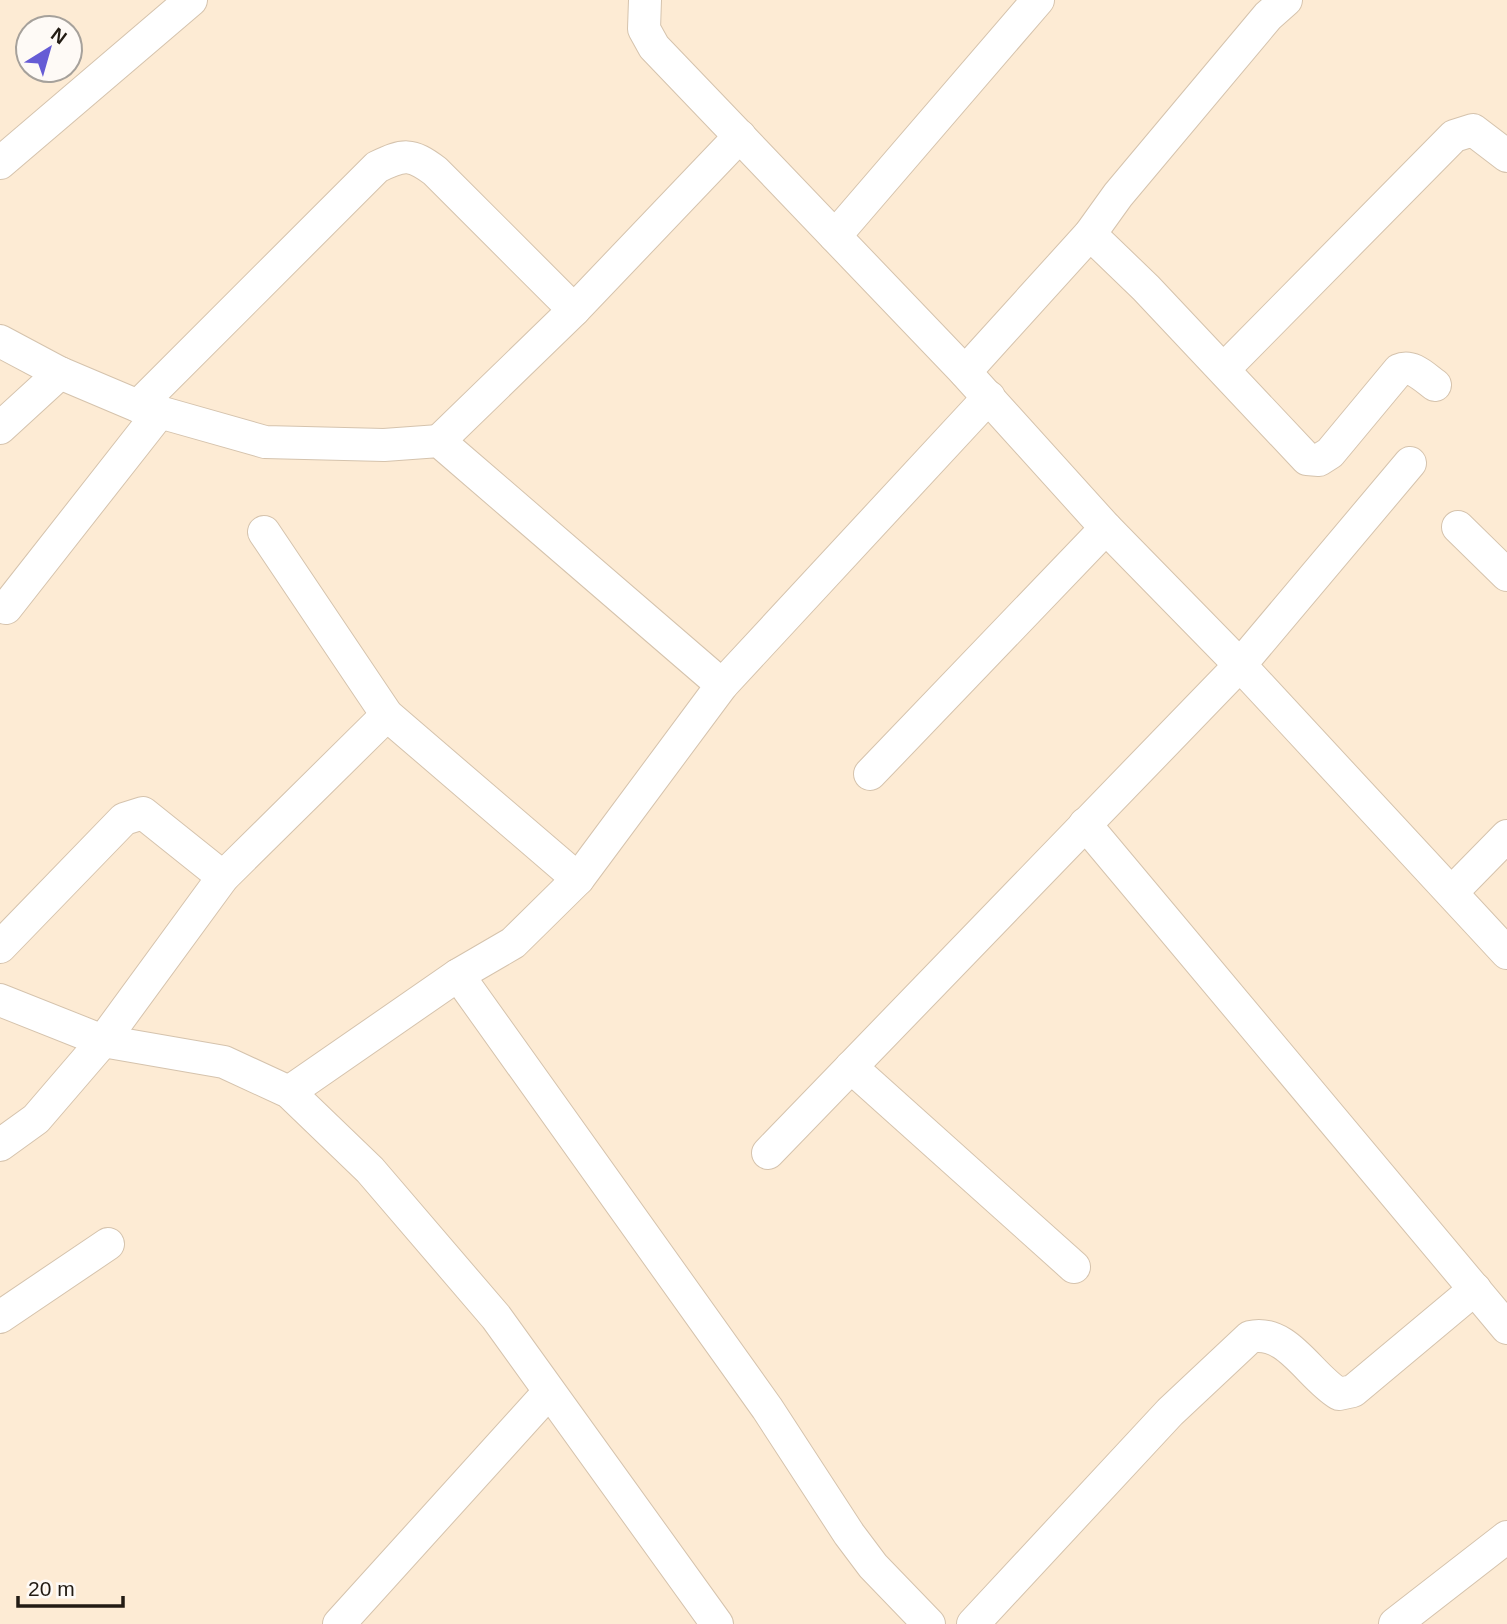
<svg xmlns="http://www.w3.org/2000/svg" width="1507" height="1624" font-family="Helvetica,sans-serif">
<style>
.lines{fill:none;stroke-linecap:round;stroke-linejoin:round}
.minor-casing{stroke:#d5c3ad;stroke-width:34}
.minor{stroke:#fff;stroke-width:32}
</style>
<rect width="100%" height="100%" fill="#fdebd4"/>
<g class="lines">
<!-- minor casing -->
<g class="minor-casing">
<g id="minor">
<polyline points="645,0 644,29 654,47 965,372 1106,528 1240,665 1507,953"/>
<polyline points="0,163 191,0"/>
<path d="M 1090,234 L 1146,288 L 1307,459 L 1319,460 L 1330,453 L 1399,370 C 1412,364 1424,377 1435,385"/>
<polyline points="835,236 1038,0"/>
<polyline points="0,341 60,373 138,406 265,442 384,445 439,441 722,685"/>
<polyline points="1224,369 1454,136 1473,130 1507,156"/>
<polyline points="965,372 1090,234 1118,195 1268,16 1286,0"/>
<path d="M 138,406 L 377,167 C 404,154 411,153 435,171 L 574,310"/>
<polyline points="0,428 60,373"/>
<polyline points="439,441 574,310 740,136"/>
<polyline points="1458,527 1507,575"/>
<polyline points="264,532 387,715 578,879"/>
<polyline points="6,608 159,413"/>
<polyline points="870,774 1106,528"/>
<polyline points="1085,824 1507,1328"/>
<polyline points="1452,892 1507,836"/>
<polyline points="0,947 124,819 143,813 223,877"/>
<polyline points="458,975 767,1408 849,1534 873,1566 929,1624"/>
<polyline points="0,1000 103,1041 224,1062 289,1092 370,1170 496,1317 717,1624"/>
<polyline points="851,1067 1074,1267"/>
<polyline points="289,1092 458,975 513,943 578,879 722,685 989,397"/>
<polyline points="0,1145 36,1119 103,1041 223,877 387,715"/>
<polyline points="768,1153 1240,665 1410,463"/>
<polyline points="0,1317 108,1244"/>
<polyline points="339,1624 549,1392"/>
<path d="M 973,1624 L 1170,1412 L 1250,1337 C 1287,1328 1310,1377 1339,1394 L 1353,1391 L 1475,1289"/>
<polyline points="1395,1624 1507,1537"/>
</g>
</g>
<!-- minor -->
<use href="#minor" class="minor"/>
</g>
<!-- north arrow -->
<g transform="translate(49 49) rotate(37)"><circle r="33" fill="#fefaf6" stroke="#a6a19b" stroke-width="2"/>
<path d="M0-5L12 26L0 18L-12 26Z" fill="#665cd5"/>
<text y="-10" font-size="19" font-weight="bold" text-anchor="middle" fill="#221b13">N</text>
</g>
<!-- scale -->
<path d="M18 1596v10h105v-10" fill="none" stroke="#221b13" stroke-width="3.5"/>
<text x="28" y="1596" font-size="21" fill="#221b13" stroke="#fefaf6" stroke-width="5" paint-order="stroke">20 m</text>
</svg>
